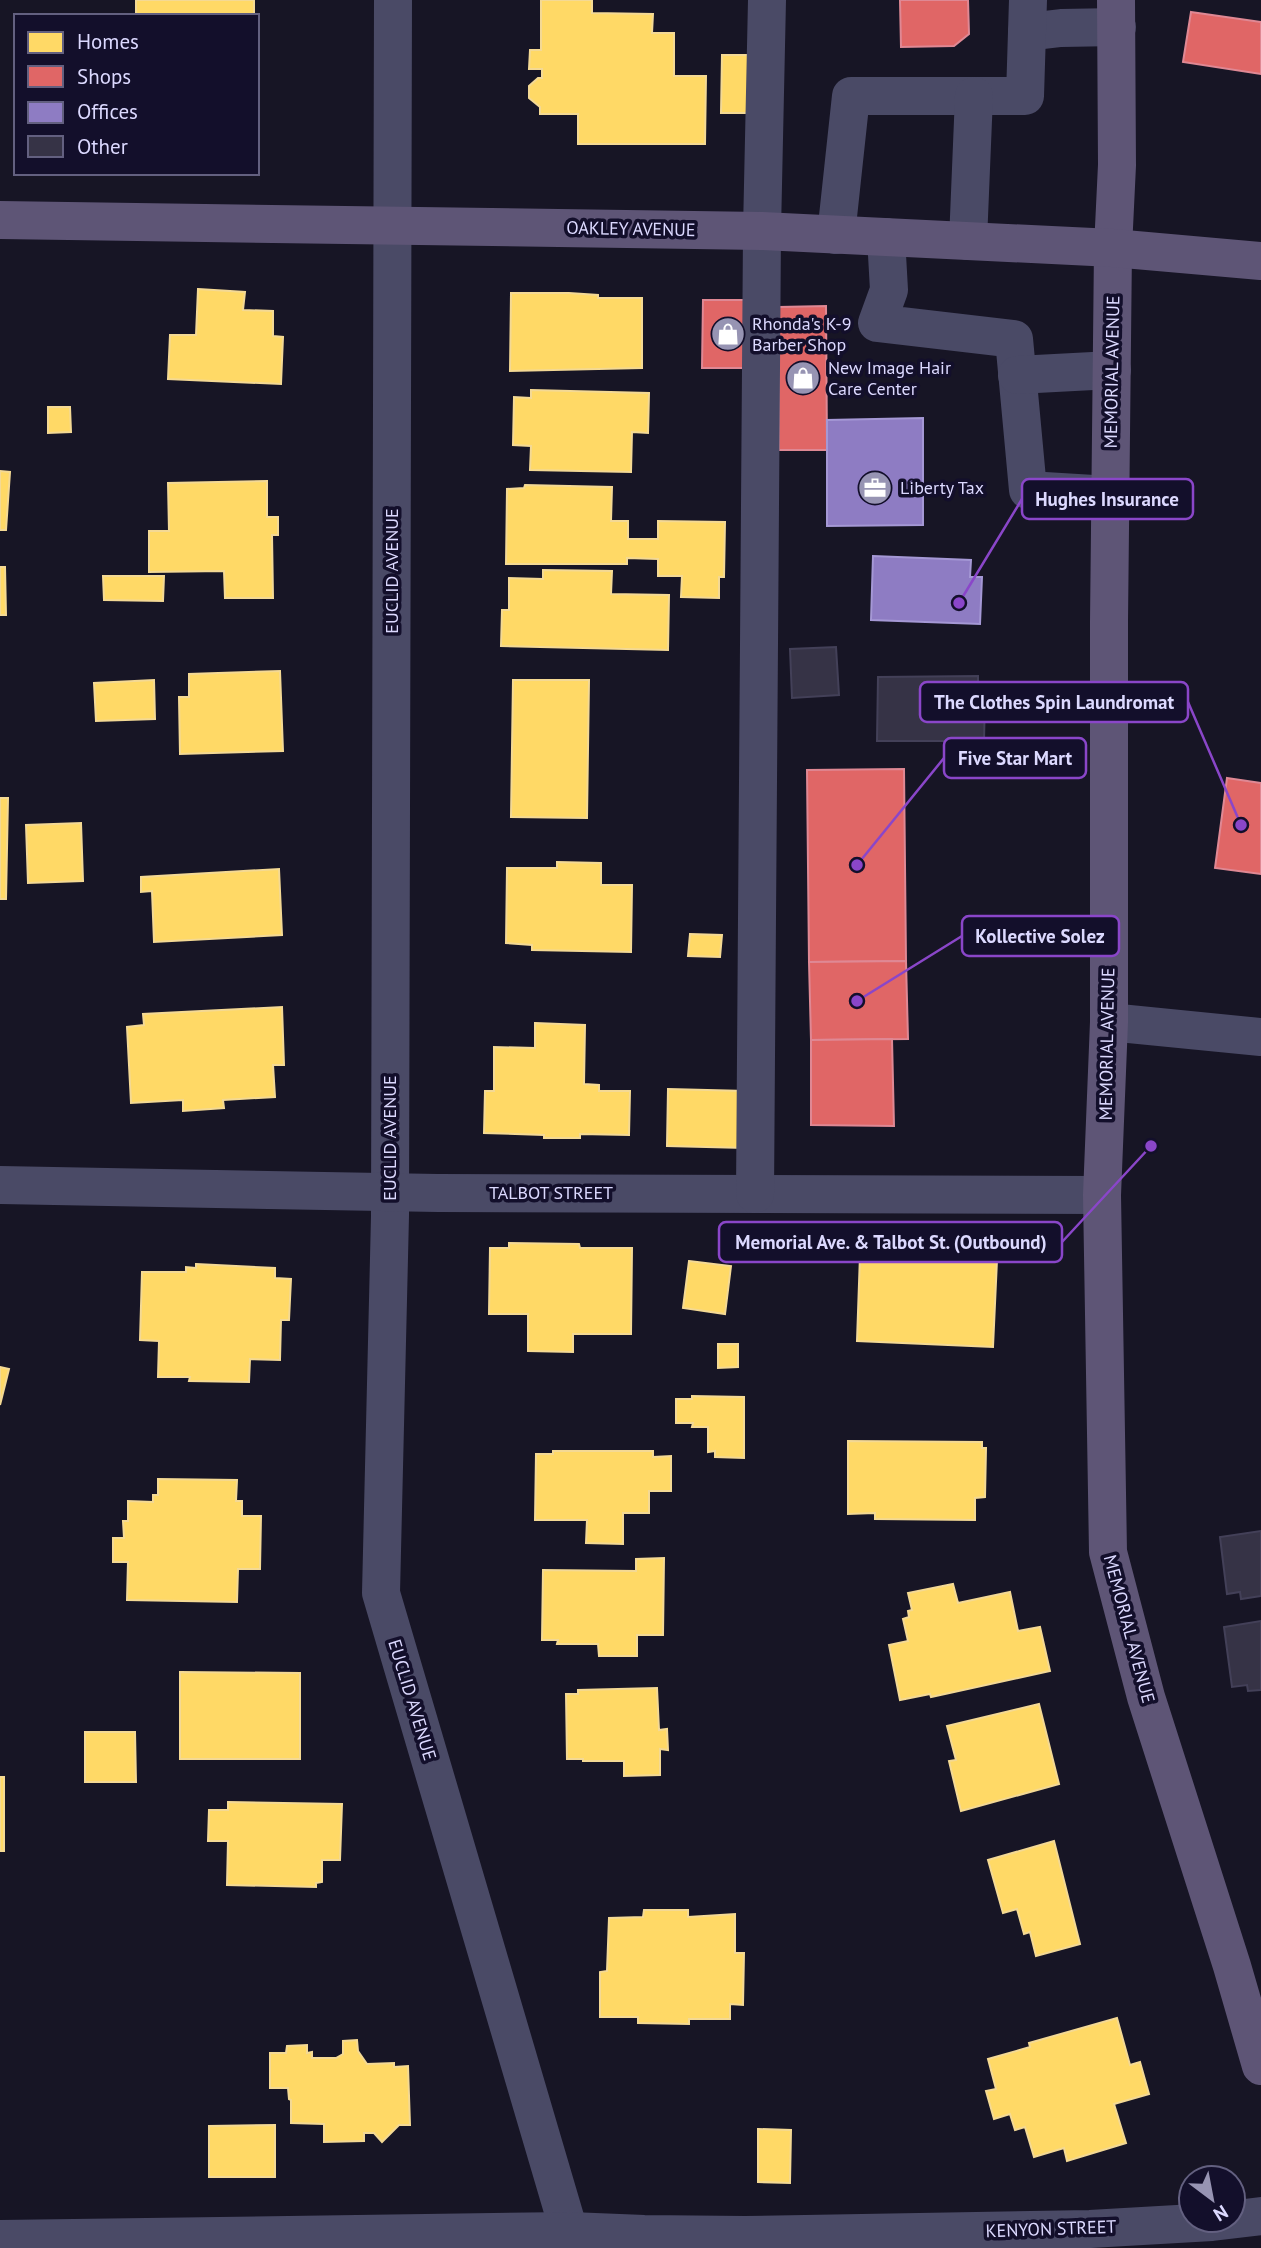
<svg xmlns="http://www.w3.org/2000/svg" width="1261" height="2248" font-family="'PT Sans',sans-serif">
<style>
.homes{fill:#ffd966;stroke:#f4d994;stroke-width:2}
.shops{fill:#e06666;stroke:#df8894;stroke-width:2}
.offices{fill:#8e7cc3;stroke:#a598d5;stroke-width:2}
.building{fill:#363346;stroke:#434058;stroke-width:2}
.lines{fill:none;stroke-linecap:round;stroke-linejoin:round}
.minor{stroke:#4a4a66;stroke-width:38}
.major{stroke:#5e5576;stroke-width:38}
.labels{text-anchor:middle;stroke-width:7;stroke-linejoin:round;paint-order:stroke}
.street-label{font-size:18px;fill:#dcd9ff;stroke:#130f2b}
.poi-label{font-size:18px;fill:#dcd9ff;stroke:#130f2b;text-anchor:start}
.leader{fill:none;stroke:#8a46c9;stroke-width:2.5}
.callout-dot{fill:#8a46c9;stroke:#130f2b;stroke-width:2.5}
.callout{fill:#130f2b;stroke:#8a46c9;stroke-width:2.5}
.callout-label{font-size:19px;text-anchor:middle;font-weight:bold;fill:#dcd9ff}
</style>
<rect width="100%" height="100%" fill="#171525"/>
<!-- homes -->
<g class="homes">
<rect x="136" y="0" width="118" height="16"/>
<polygon points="541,0 592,0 592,13 653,14 652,33 674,33 674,76 706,76 705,144 578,144 578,114 540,114 540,107 529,98 529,86 538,78 542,78 542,69 529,69 530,50 541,50"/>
<polygon points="722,55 750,55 750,113 721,113"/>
<polygon points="198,289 245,292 243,310 273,311 273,336 283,337 281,384 168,379 170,335 196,335"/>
<polygon points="511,293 569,293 598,295 598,298 642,298 642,368 510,371"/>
<polygon points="531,390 649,393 648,433 632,432 631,472 530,470 531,446 513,445 514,397 531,398"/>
<polygon points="48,407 70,407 71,432 48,433"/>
<polygon points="0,471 10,472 6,530 0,530"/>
<polygon points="267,481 267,517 278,517 278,535 272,535 273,598 225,598 224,571 149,572 149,531 169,531 168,483"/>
<polygon points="525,485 612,487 611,521 628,521 628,539 658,539 658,521 725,522 724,577 719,577 719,598 681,597 682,576 658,576 658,559 627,558 627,564 506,564 507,489 524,488"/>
<polygon points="0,567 5,567 6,615 0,615"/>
<polygon points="543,570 612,571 611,594 669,595 668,650 501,646 502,610 509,610 509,578 543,579"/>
<polygon points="103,576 164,576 163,601 104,600"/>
<polygon points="280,671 283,751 180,754 179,697 189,697 189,674"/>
<polygon points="154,680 155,719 96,721 94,683"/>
<polygon points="513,680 589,680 587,818 511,817"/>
<polygon points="0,798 8,798 6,899 0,899"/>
<polygon points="81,823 83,881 28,883 26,825"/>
<polygon points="557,862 601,863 601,885 632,885 631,952 532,950 532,945 506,943 507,868 557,868"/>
<polygon points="279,869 282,935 154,942 152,891 141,892 141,877"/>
<polygon points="690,934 722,935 720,957 688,956"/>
<polygon points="282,1007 284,1065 273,1065 275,1097 223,1100 224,1108 183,1111 183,1100 131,1103 127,1027 144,1025 143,1014"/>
<polygon points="535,1023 585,1025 584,1084 599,1085 599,1091 630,1091 629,1135 580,1134 580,1138 544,1138 544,1135 484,1133 485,1091 494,1091 494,1047 535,1048"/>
<polygon points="668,1089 746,1091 745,1148 667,1146"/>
<polygon points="509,1243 579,1244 580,1248 632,1248 631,1334 573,1334 573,1352 528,1351 528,1314 489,1314 490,1248 509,1248"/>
<polygon points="860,1255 997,1260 993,1347 857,1341"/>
<polygon points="689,1261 731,1266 725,1314 683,1308"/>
<polygon points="196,1264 275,1268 275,1278 291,1279 289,1320 281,1320 280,1360 250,1359 249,1382 189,1381 190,1377 158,1377 159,1341 140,1340 142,1272 186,1272 186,1267 196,1268"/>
<polygon points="718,1344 738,1344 738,1367 718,1368"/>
<polygon points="0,1367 9,1369 0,1405"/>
<polygon points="692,1396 744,1397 744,1458 715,1457 715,1451 708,1452 708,1427 692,1427 693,1423 676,1423 676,1399 692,1399"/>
<polygon points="848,1441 982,1442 982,1448 986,1448 985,1497 975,1498 975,1520 875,1519 875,1513 848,1514"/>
<polygon points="553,1451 653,1451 653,1457 671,1456 671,1491 649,1491 649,1513 623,1513 623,1544 586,1543 587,1520 535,1520 536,1454 553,1454"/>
<polygon points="158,1479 237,1480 236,1501 242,1501 242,1516 261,1516 260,1569 238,1569 237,1602 127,1600 128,1562 113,1562 113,1538 124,1538 123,1521 128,1521 128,1501 153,1502 153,1495 158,1495"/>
<polygon points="664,1558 663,1635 637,1635 637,1656 599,1656 598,1644 557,1644 558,1640 542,1640 543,1570 636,1571 636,1559"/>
<polygon points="953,1584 958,1603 1010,1592 1018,1631 1040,1627 1050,1671 931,1697 930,1694 900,1700 889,1645 908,1641 903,1619 909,1617 908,1611 912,1610 908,1593"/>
<polygon points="180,1672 300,1673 300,1759 180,1759"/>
<polygon points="657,1688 659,1730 667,1729 668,1750 660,1749 660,1775 624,1776 624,1761 583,1761 583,1759 567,1759 566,1694 578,1694 578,1690"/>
<polygon points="1039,1704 1059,1784 961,1811 949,1761 956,1760 947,1726"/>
<polygon points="85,1732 135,1732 136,1782 85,1782"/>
<rect x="0" y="1777" width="4" height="74"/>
<polygon points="228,1802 342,1804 340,1860 322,1860 322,1882 316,1883 316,1887 227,1885 228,1841 208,1841 209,1810 228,1810"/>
<polygon points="1054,1841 1080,1944 1036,1956 1030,1932 1024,1934 1017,1909 1003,1913 988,1860"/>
<polygon points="644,1910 688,1910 688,1917 735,1914 735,1953 744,1953 743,2005 730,2004 730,2019 689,2019 689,2024 638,2023 638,2017 600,2017 600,1972 607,1971 609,1918 643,1917"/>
<polygon points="1117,2018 1130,2065 1140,2062 1149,2094 1114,2104 1126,2143 1067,2161 1064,2148 1034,2157 1025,2127 1015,2130 1010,2114 994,2119 986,2091 996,2089 988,2059 1030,2047 1029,2043"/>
<polygon points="357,2040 358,2051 367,2064 394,2063 394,2067 408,2066 410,2125 399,2125 382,2142 374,2133 364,2133 364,2141 324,2142 324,2124 291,2123 291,2100 289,2099 288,2088 270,2088 270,2053 286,2053 287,2046 307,2045 307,2053 312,2052 312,2058 336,2058 343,2054 343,2041"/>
<polygon points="275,2125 275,2177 209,2177 209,2126"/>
<polygon points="758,2129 791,2130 790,2183 758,2182"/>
</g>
<!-- shops -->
<g class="shops">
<polygon points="900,0 968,0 969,34 954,46 901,47"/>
<polygon points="1191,12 1261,22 1261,74 1183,62"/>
<polygon points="703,300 755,300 754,368 702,368"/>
<polygon points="826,306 827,450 779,450 779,307"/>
<polygon points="904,769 906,961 809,962 807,770"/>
<polygon points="1227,778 1261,783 1261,874 1215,868"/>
<polygon points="906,961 908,1039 811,1040 809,962"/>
<polygon points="892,1039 894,1126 811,1125 811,1040"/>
</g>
<!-- offices -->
<g class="offices">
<polygon points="923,418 923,525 827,526 827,420"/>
<polygon points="873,556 971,560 970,577 982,577 980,624 871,620"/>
</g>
<!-- building -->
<g class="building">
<polygon points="836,647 839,695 792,698 790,649"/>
<polygon points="978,676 978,697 985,697 984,741 877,741 878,677"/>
<polygon points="1261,1531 1261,1596 1241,1599 1240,1592 1227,1594 1220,1537"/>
<polygon points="1261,1621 1261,1690 1248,1691 1247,1685 1232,1687 1224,1627"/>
</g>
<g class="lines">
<!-- minor -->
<g class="minor">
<polyline points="393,0 390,1216 381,1593 574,2248"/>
<polyline points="1027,32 1061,28 1117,27"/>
<polyline points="836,235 851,96 1025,96 1028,0"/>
<polyline points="886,237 889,290 877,323 1014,339 1028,490 1110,495"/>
<polyline points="968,241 974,96"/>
<polyline points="1017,375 1112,370"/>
<polyline points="1109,1022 1261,1037"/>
<polyline points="0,1185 438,1193 1102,1195"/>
<polyline points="755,1194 762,231 767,0"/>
<polyline points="0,2239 570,2231 644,2234 745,2235 1090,2229 1212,2222 1261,2216"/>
</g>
<!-- major -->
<g class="major">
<polyline points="1116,0 1117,165 1113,248 1109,622 1109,1022 1102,1195 1108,1552 1146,1697 1232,1966 1261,2066"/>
<polyline points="0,220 762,231 1113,248 1261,261"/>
</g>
</g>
<!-- icons -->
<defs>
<g id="shop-disc" transform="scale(1.75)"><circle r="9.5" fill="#9794b3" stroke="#130f2b"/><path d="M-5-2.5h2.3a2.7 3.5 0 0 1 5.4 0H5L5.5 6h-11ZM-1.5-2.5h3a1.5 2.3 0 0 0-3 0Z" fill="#fff"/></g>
<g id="office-disc" transform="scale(1.75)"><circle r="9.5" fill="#9794b3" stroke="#130f2b"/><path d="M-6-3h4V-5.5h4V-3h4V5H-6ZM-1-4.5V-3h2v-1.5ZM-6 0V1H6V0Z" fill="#fff"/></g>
</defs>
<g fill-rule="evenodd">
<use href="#shop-disc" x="728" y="334"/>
<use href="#shop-disc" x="803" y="378"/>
<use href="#office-disc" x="875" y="488"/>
</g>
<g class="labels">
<!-- street labels -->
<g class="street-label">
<text transform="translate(631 229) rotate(1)" y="6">OAKLEY AVENUE</text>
<text transform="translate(1112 372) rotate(-89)" y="6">MEMORIAL AVENUE</text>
<text transform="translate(392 571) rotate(-90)" y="6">EUCLID AVENUE</text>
<text transform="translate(1107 1044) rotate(-89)" y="6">MEMORIAL AVENUE</text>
<text transform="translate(390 1138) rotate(-90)" y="6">EUCLID AVENUE</text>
<text x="551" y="1199">TALBOT STREET</text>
<text transform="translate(1129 1629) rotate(75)" y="6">MEMORIAL AVENUE</text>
<text transform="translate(412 1700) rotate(73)" y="6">EUCLID AVENUE</text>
<text transform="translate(1051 2229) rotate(-2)" y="6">KENYON STREET</text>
</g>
<!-- poi labels -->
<g class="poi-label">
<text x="752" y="330">Rhonda's K-9<tspan x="752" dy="21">Barber Shop</tspan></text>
<text x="828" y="374">New Image Hair<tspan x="828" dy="21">Care Center</tspan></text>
<text x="900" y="494">Liberty Tax</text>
</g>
</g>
<!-- callouts -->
<path class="leader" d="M959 603L1022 499M1241 825L1188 702M857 865L944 758M857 1001L962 936M1151 1146L1062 1242"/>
<g class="callout-dot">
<circle cx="959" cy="603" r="7"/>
<circle cx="1241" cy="825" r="7"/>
<circle cx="857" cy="865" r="7"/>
<circle cx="857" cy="1001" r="7"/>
<circle cx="1151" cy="1146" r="7"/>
</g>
<g class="callout">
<rect x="1022" y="479" width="171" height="40" rx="7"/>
<rect x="920" y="682" width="268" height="40" rx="7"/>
<rect x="944" y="738" width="142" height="40" rx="7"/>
<rect x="962" y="916" width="157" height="40" rx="7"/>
<rect x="719" y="1222" width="343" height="40" rx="7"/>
</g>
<g class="callout-label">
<text x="1107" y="506">Hughes Insurance</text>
<text x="1054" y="709">The Clothes Spin Laundromat</text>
<text x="1015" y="765">Five Star Mart</text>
<text x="1040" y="943">Kollective Solez</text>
<text x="891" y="1249">Memorial Ave. &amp; Talbot St. (Outbound)</text>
</g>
<!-- legend -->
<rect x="14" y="14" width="245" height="161" fill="#130f2b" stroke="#636080" stroke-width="2"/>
<rect x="28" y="32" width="35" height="21" fill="#ffd966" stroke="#636080" stroke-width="2"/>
<text x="77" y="49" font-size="21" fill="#dcd9ff">Homes</text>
<rect x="28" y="66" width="35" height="21" fill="#e06666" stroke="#636080" stroke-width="2"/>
<text x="77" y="84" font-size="21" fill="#dcd9ff">Shops</text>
<rect x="28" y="102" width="35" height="21" fill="#8e7cc3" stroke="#636080" stroke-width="2"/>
<text x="77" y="119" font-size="21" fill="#dcd9ff">Offices</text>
<rect x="28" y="136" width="35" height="21" fill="#363346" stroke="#636080" stroke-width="2"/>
<text x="77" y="154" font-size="21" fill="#dcd9ff">Other</text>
<!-- north arrow -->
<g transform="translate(1212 2199) rotate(148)"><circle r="33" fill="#130f2b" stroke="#636080" stroke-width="2"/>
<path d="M0-5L12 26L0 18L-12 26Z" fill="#9794b3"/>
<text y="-10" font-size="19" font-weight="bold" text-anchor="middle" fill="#dcd9ff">N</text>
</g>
</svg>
